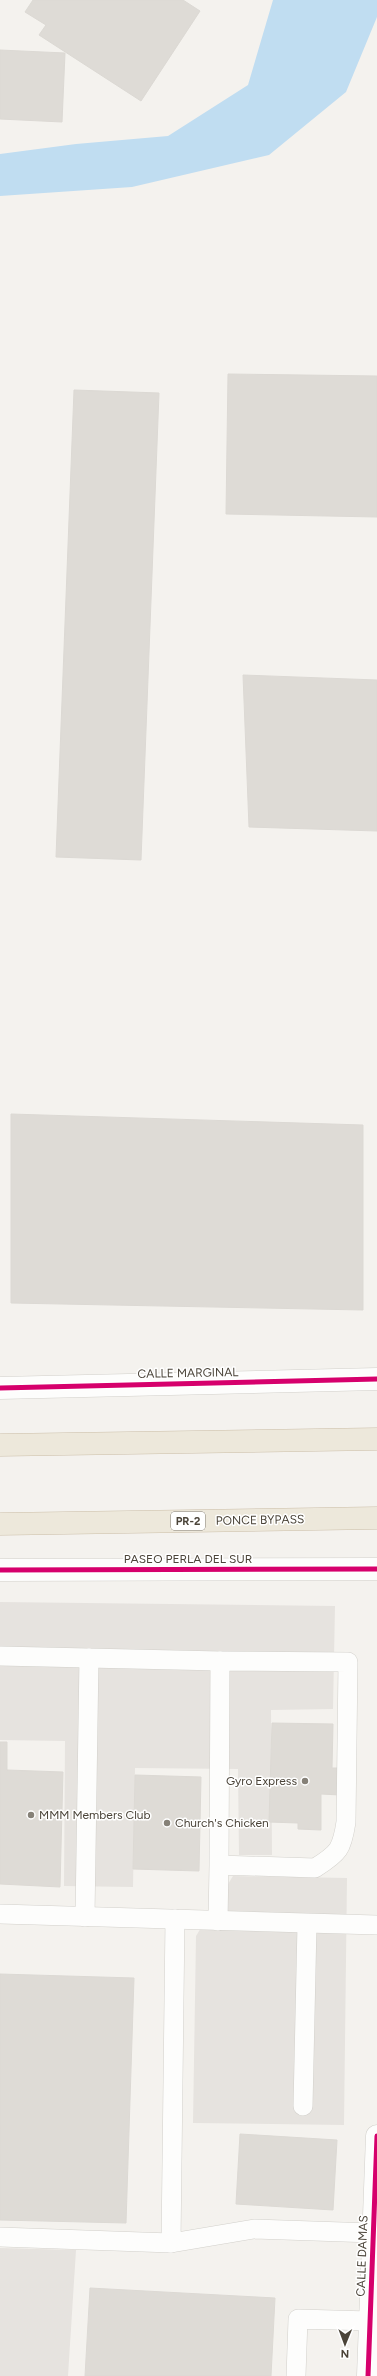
<svg xmlns="http://www.w3.org/2000/svg" width="377" height="2376" font-family="Figtree,sans-serif">
<style>
.parking{fill:#e6e3df}
.water{fill:#c0ddf1}
.building{fill:#dedbd6;stroke:#dcd9d4}
.lines{fill:none;stroke-linecap:round;stroke-linejoin:round}
.lane-casing{stroke:#d2d0cb;stroke-width:20}
.street-casing{stroke:#d2d0cb;stroke-width:23}
.highway-casing{stroke:#ccbfa9;stroke-width:23}
.lane{stroke:#fdfdfc;stroke-width:19}
.street{stroke:#fdfdfc;stroke-width:22}
.highway{stroke:#ede8db;stroke-width:22}
.cycleway-casing{stroke:#fff;stroke-width:8}
.cycleway{stroke:#d6006c;stroke-width:5}
.poi-dot{fill:#868178;stroke:#fff;stroke-width:1.5}
.labels{text-anchor:middle;stroke-width:3;stroke-linejoin:round;paint-order:stroke}
.shield{fill:#fff;stroke:#817c74;stroke-width:1}
.shield-label{font-size:11px;font-weight:bold;fill:#4b4439}
.street-label{font-size:12px;fill:#4b4439;stroke:#fff}
.poi-label{font-size:12px;fill:#4b4439;stroke:#fff;text-anchor:start}
</style>
<rect width="100%" height="100%" fill="#f4f2ee"/>
<!-- parking -->
<g class="parking">
<polygon points="0,1602 335,1606 333,1709 271,1710 272,1855 239,1855 238,1769 135,1768 133,1887 64,1886 65,1741 0,1740"/>
<polygon points="233,1876 347,1878 344,2125 193,2123 196,1936"/>
<polygon points="0,2248 76,2250 68,2376 0,2376"/>
</g>
<!-- water -->
<polygon class="water" points="273,0 377,0 377,17 346,92 269,155 132,187 0,196 0,154 76,144 168,136 248,85"/>
<!-- building -->
<g class="building">
<polygon points="33,0 183,0 200,11 141,101 39,35 46,25 25,12"/>
<polygon points="0,50 65,53 62,122 0,119"/>
<polygon points="228,374 377,376 377,517 226,514"/>
<polygon points="74,390 159,393 141,860 56,857"/>
<polygon points="243,675 377,680 377,831 249,827"/>
<polygon points="11,1114 363,1125 363,1310 11,1303"/>
<polygon points="272,1723 333,1724 332,1768 340,1768 340,1795 321,1794 321,1830 298,1829 298,1823 269,1822"/>
<polygon points="0,1742 7,1742 7,1770 63,1772 60,1887 0,1884"/>
<polygon points="135,1775 201,1777 199,1871 133,1869"/>
<polygon points="0,1974 134,1978 126,2223 0,2220"/>
<polygon points="240,2134 337,2140 333,2210 236,2204"/>
<polygon points="90,2288 275,2298 271,2376 85,2376"/>
</g>
<g class="lines">
<!-- lane casing -->
<g class="lane-casing">
<g id="lane">
<polyline points="0,1656 220,1661"/>
<polyline points="0,1914 377,1925"/>
<polyline points="85,1917 89,1658"/>
<polyline points="175,1919 171,2243 254,2229 373,2233"/>
<path d="M 218,1921 L 219,1865 L 315,1868 C 339,1853 342,1849 346,1822 L 348,1662 L 220,1661 L 219,1865"/>
<polyline points="303,2106 307,1925"/>
<polyline points="0,2237 171,2243"/>
<polyline points="296,2376 298,2319 370,2321"/>
</g>
</g>
<!-- street casing -->
<g class="street-casing">
<g id="street">
<polyline points="0,1388 377,1379"/>
<polyline points="0,1570 377,1569"/>
<polyline points="368,2376 377,2136"/>
</g>
</g>
<!-- highway casing -->
<g class="highway-casing">
<g id="highway">
<polyline points="0,1445 377,1439"/>
<polyline points="0,1524 377,1518"/>
</g>
</g>
<!-- lane -->
<use href="#lane" class="lane"/>
<!-- street -->
<use href="#street" class="street"/>
<!-- highway -->
<use href="#highway" class="highway"/>
<!-- cycleway casing -->
<g class="cycleway-casing">
<g id="cycleway">
<polyline points="0,1388 377,1379"/>
<polyline points="0,1570 377,1569"/>
<polyline points="368,2376 377,2136"/>
</g>
</g>
<!-- cycleway -->
<use href="#cycleway" class="cycleway"/>
</g>
<!-- markers -->
<g class="poi-dot">
<circle cx="305" cy="1781" r="4"/>
<circle cx="31" cy="1815" r="4"/>
<circle cx="167" cy="1823" r="4"/>
</g>
<g class="labels">
<!-- shield labels -->
<rect class="shield" x="171" y="1512" width="34" height="18" rx="3"/>
<g class="shield-label">
<text x="188" y="1525">PR-2</text>
</g>
<!-- street labels -->
<g class="street-label">
<text transform="translate(188 1373) rotate(-1)" y="4">CALLE MARGINAL</text>
<text transform="translate(260 1520) rotate(-1)" y="4">PONCE BYPASS</text>
<text x="188" y="1563">PASEO PERLA DEL SUR</text>
<text transform="translate(362 2256) rotate(-88)" y="4">CALLE DAMAS</text>
</g>
<!-- poi labels -->
<g class="poi-label">
<text x="297" y="1785" text-anchor="end">Gyro Express</text>
<text x="39" y="1819">MMM Members Club</text>
<text x="175" y="1827">Church's Chicken</text>
</g>
</g>
<!-- north arrow -->
<g transform="translate(345 2344) rotate(181)" stroke="#ffffff" stroke-width="3" paint-order="stroke">
<path d="M0-3L7 15L0 10L-7 15Z" fill="#4b4439"/>
<text y="-6" font-size="11" font-weight="bold" text-anchor="middle" fill="#4b4439">N</text>
</g>
</svg>
